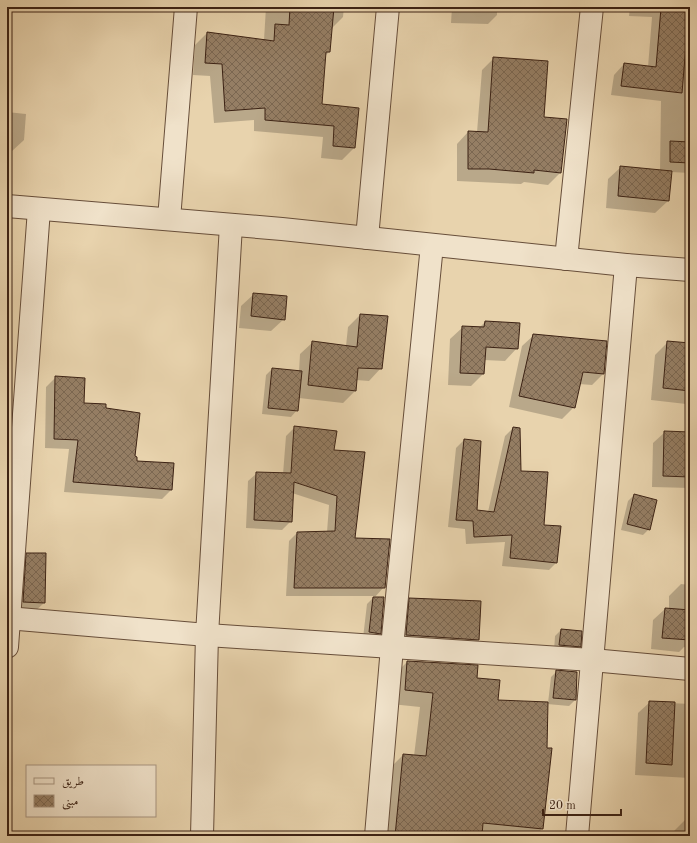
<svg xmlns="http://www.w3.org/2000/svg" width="697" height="843" font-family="'Old Standard TT',Amiri,serif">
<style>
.shadow{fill:#0003}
.building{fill:url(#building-cross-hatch);stroke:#3c2214}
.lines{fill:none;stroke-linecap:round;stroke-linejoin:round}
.minor-casing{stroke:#674e3a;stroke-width:24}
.minor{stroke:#f0e2ca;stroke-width:22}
</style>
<defs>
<pattern id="building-cross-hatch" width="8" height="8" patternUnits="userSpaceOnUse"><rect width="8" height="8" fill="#957e64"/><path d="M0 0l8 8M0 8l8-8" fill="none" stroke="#7b6751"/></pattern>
</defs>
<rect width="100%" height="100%" fill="#e8d3ad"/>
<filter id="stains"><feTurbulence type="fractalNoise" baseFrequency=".005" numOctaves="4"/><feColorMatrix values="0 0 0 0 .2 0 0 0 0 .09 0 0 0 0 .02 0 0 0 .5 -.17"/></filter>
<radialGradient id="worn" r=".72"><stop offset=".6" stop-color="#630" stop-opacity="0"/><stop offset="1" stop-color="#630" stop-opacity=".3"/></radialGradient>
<!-- shadow -->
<g class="shadow">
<polygon points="266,7 344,7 343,17 331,29 329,52 325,56 321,105 354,148 342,160 321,158 323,137 254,131 254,120 214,123 210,76 193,75 195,45 207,33 264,40"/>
<polygon points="452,7 497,7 497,15 488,24 451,23"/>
<polygon points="630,7 690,7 690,173 671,172 668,201 655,213 606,208 608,179 621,167 660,171 661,101 611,95 614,75 624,64 648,67 652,17 629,16"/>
<polygon points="494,58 543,118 560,173 548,185 524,182 521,184 457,181 457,144 468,132 477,132 482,70"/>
<polygon points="7,112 26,114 24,140 11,152 7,152"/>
<polygon points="254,294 284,319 271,331 239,328 241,306"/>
<polygon points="360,315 387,317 381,368 369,381 356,380 355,391 343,403 299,398 297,410 291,417 262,414 266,375 272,369 299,372 300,354 313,342 346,346 348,327"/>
<polygon points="485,322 517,348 505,361 484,360 483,374 471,386 448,385 450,339 463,327 480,327"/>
<polygon points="534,335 603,374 592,385 579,384 574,407 562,419 509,407 522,346"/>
<polygon points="668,342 690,344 690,400 686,404 651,400 655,355"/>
<polygon points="56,377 83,404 105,409 135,462 171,490 162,499 64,492 69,449 45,448 46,387"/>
<polygon points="295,427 333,451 354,538 384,587 374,598 380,633 374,639 363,638 367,604 375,596 286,596 289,541 297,533 327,532 329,505 292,493 291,521 282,530 246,528 248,481 257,473 283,474 286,436"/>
<polygon points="513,428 520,472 556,563 549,570 502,566 505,542 466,544 465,529 448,527 456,448 464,440 476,511 488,512 505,436"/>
<polygon points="665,432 690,433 690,488 652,487 653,443"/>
<polygon points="634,495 649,529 643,535 621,530 628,501"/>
<polygon points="27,554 44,603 31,615 11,614 14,566"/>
<polygon points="681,584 690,585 690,648 684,647 679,652 651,649 653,620 665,609 669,609 669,596"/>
<polygon points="410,599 478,640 466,652 394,647 397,612"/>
<polygon points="561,630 580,646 573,652 554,651 555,636"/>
<polygon points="407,662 476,679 497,700 548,703 551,677 557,671 576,672 575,700 569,706 547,704 542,829 535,836 382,836 389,769 403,755 414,756 420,707 391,704 393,676"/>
<polygon points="650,702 690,704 690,778 635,775 638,713"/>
<polygon points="686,819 690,820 690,836 673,836 674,831"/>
<polygon points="189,832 189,836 160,836 161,834"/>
</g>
<!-- building -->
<g class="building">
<polygon points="290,7 334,7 330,52 326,52 322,104 359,108 355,148 333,146 334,126 265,120 265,108 225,111 222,64 205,63 207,32 274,41 275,24 289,25"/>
<polygon points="661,8 690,10 690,46 686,45 682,93 621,86 624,63 656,67"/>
<polygon points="493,57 548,61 544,117 567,119 561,173 534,170 534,173 489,169 468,169 468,131 488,132"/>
<polygon points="670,141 690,142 690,163 670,162"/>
<polygon points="620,166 672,171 669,201 618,196"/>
<polygon points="253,293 287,296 285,320 251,316"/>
<polygon points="360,314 388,316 382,369 358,368 356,391 308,385 312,341 357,347"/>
<polygon points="485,321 520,323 518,349 486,347 484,374 460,373 462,326 484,327"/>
<polygon points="533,334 607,341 604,374 583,372 575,408 519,396"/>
<polygon points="667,341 690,343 690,391 663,388"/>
<polygon points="272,368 302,371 298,411 268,408"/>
<polygon points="55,376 85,378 84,403 106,404 106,408 140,413 135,456 137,457 137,461 174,463 172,490 73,482 78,440 54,439"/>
<polygon points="294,426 337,431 334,450 365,452 355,538 390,539 385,588 294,588 297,532 335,531 337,496 294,482 292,522 254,520 256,472 291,473"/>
<polygon points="513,427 520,428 521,471 548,472 544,525 561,526 557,563 510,558 512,535 474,537 473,521 456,520 464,439 481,441 477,510 494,512"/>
<polygon points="664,431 690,432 690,477 663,476"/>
<polygon points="634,494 657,500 650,530 627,524"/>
<polygon points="26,553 46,553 45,603 23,602"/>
<polygon points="373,597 384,597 381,634 369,632"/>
<polygon points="409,598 481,601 479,640 406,635"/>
<polygon points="665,608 690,610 690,640 662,638"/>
<polygon points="561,629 582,631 581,647 559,645"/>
<polygon points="407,661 478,665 477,678 500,680 498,700 548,702 547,748 552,748 543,829 483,823 482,836 395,836 403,754 426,756 433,693 405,690"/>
<polygon points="556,670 577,672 576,700 553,698"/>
<polygon points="649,701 675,702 672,765 646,763"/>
</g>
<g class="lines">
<!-- minor casing -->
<g class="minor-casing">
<g id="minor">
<polyline points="7,206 282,229 626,265 690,270"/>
<polyline points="169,219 186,7"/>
<polyline points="367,238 388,7"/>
<polyline points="566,259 592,7"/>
<polyline points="7,618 207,635 592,660 690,669"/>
<polyline points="7,647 39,209"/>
<polyline points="202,836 207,635 231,225"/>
<polyline points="376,836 392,647 432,245"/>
<polyline points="577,836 626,265"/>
</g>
</g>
<!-- minor -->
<use href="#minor" class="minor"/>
</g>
<!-- margin -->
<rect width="697" height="843" fill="none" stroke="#e8d3ad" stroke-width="24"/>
<rect x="8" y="8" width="681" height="827" fill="none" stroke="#3c2214" stroke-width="2"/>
<rect x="12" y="12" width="673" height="819" fill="none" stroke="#3c2214"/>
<!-- legend -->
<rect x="26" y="765" width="130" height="52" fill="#f0e2ca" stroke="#a89581"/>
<rect x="34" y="778" width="20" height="6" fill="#f0e2ca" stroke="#a89581"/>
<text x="62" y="785" font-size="12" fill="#3c2214">طريق</text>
<rect x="34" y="795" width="20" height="12" fill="url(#building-cross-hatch)" stroke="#a89581"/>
<text x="62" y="805" font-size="12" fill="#3c2214">مبنى</text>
<!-- scale -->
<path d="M543 809v6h78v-6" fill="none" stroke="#3c2214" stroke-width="2"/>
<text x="549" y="809" font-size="12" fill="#3c2214" stroke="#f0e2ca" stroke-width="3" paint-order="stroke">20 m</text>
<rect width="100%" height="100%" filter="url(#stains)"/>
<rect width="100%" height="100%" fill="url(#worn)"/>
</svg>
